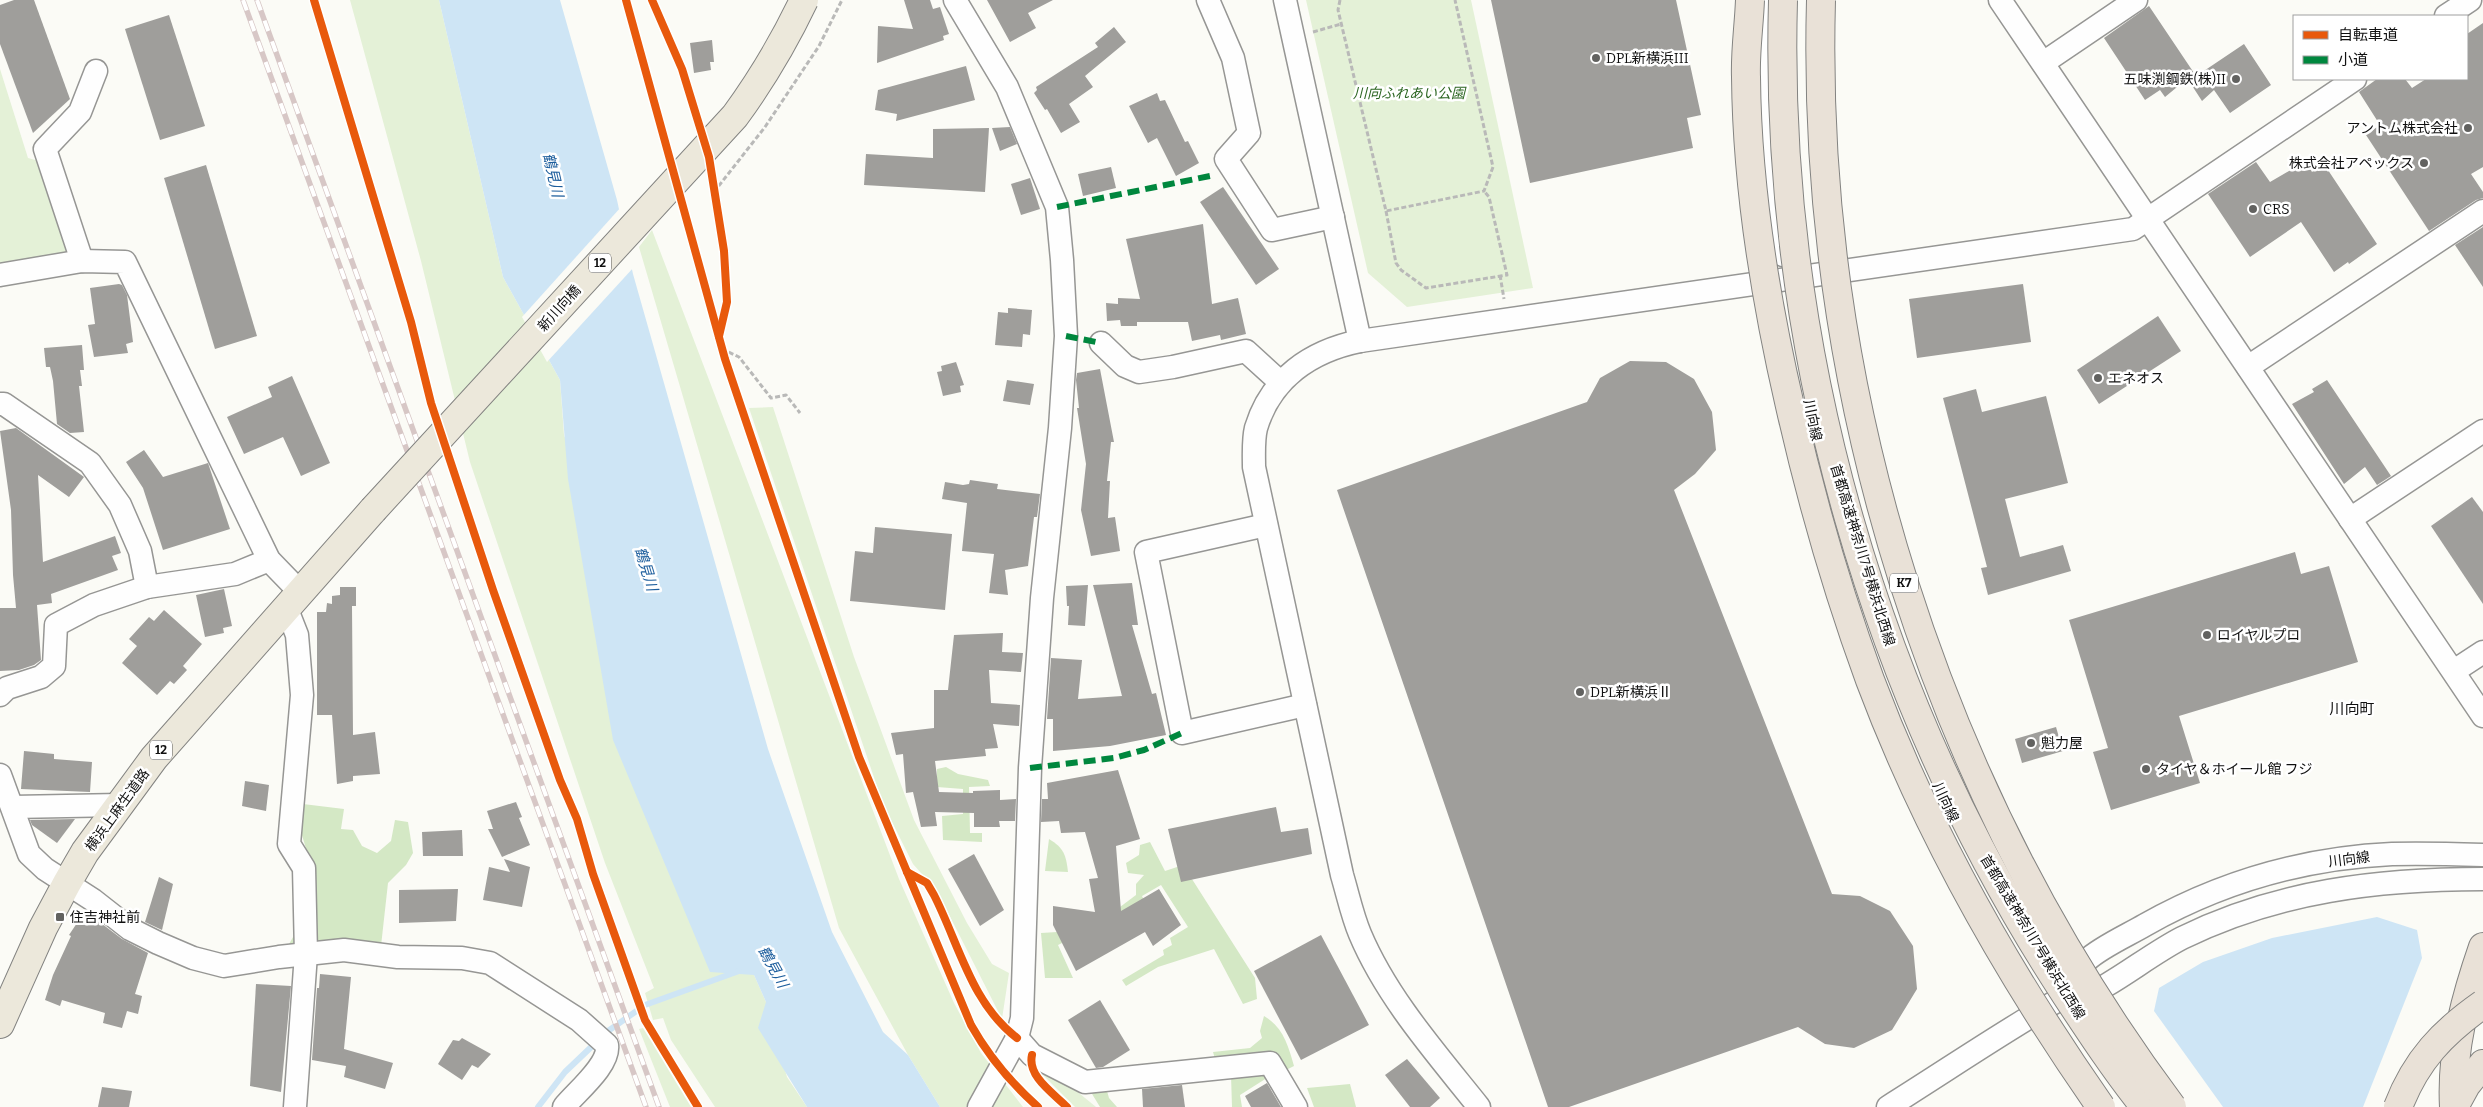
<svg xmlns="http://www.w3.org/2000/svg" width="2483" height="1107" font-family="Bitter,'Noto Sans JP',serif">
<style>
.green{fill:#e4f1d7}
.forest{fill:#d4e8c5}
.water{fill:#cee5f5}
.pier{fill:#fbfbf6}
.lines{fill:none;stroke-linecap:round;stroke-linejoin:round}
.stream{stroke:#cee5f5;stroke-width:6}
.building{fill:#9f9e9b}
.minor-casing{stroke:#969694;stroke-width:25}
.major-casing{stroke:#838381;stroke-width:30}
.highway-casing{stroke:#838381;stroke-width:30}
.path{stroke:#b9b9b8;stroke-width:3;stroke-dasharray:5 2.5;stroke-linecap:butt}
.minor{stroke:#fefefe;stroke-width:22}
.major{stroke:#ece8db;stroke-width:28}
.highway{stroke:#e9e1d7;stroke-width:28}
.rail-casing{stroke:#d7c7c6;stroke-width:5.5}
.rail{stroke:#fff;stroke-width:4;stroke-dasharray:11;stroke-linecap:butt}
.major-bridge-casing{stroke:#838381;stroke-width:30;stroke-linecap:butt}
.highway-bridge-casing{stroke:#838381;stroke-width:30;stroke-linecap:butt}
.major-bridge{stroke:#ece8db;stroke-width:28}
.highway-bridge{stroke:#e9e1d7;stroke-width:28}
.quiet{stroke:#00873e;stroke-width:6;stroke-dasharray:12 6;stroke-linecap:butt}
.cycleway-casing{stroke:#fff;stroke-width:11}
.cycleway{stroke:#e8590c;stroke-width:8}
.poi-dot{fill:#626260;stroke:#fff;stroke-width:2}
.labels{text-anchor:middle;stroke-width:5;stroke-linejoin:round;paint-order:stroke}
.shield{fill:#fff;stroke:#585858;stroke-width:1}
.shield-label{font-size:12px;font-weight:bold;fill:#101010}
.poi-label{font-size:14px;fill:#101010;stroke:#fff;text-anchor:start}
.park-label{font-size:14px;font-style:italic;fill:#2c6622;stroke:#fff}
.street-label{font-size:14px;fill:#101010;stroke:#fff}
.water-label{font-size:15px;font-style:italic;fill:#1d5e9d;stroke:#fff}
.neighbourhood-label{font-size:15px;fill:#101010;stroke:#fff}
</style>
<rect width="100%" height="100%" fill="#fbfbf6"/>
<!-- green -->
<g class="green">
<polygon points="350,0 439,0 503,277 560,380 564,435 754,975 766,1002 787,1077 807,1107 715,1107 671,1040 663,1018 653,1020 645,993 654,988 605,863 470,462 421,261"/>
<polygon points="1306,0 1471,0 1533,288 1407,307 1368,273"/>
<polygon points="0,69 28,158 39,161 68,256 0,266"/>
<polygon points="652,230 899,879 954,1003 981,1053 1023,1107 940,1107 908,1055 839,928 639,247"/>
<polygon points="773,407 854,657 914,820 967,923 992,964 1009,973 1002,1019 937,891 913,864 883,804 749,408"/>
<polygon points="643,1028 691,1107 670,1107 639,1029"/>
<polygon points="1034,1066 1057,1075 1096,1107 1075,1107"/>
</g>
<!-- forest -->
<g class="forest">
<polygon points="946,767 958,774 988,780 990,786 969,787 970,833 982,833 982,842 943,840 942,816 963,814 963,789 937,787 937,769"/>
<polygon points="303,804 344,809 341,829 353,830 362,846 377,853 391,841 395,820 408,822 413,853 406,865 388,883 381,946 288,946 297,930 311,865 301,832"/>
<path d="M 1049,839 C 1064,848 1066,855 1068,872 L 1045,871 Z"/>
<polygon points="1150,842 1165,871 1183,865 1255,978 1257,999 1243,1004 1214,949 1158,967 1126,986 1122,980 1164,955 1163,950 1172,945 1170,938 1188,927 1161,885 1142,896 1146,905 1096,925 1136,895 1136,884 1144,875 1128,873 1126,863 1139,855 1140,845"/>
<polygon points="1073,931 1074,937 1058,945 1073,978 1045,978 1041,933"/>
<path d="M 1264,1016 C 1283,1027 1288,1045 1294,1066 L 1286,1070 L 1215,1059 L 1213,1052 L 1250,1048 L 1262,1038 L 1260,1031 Z"/>
<polygon points="1251,1073 1270,1076 1240,1095 1242,1107 1232,1107 1231,1075"/>
<polygon points="1086,1084 1105,1084 1109,1098 1117,1107 1100,1107"/>
<polygon points="1350,1084 1356,1107 1314,1107 1307,1088"/>
</g>
<!-- water -->
<g class="water">
<polygon points="439,0 560,0 617,200 633,274 768,749 832,932 883,1032 908,1055 940,1107 807,1107 758,1028 766,1002 754,975 710,972 613,740 568,479 560,380 503,277"/>
<polygon points="2377,917 2417,930 2422,958 2363,1107 2223,1107 2154,1011 2159,988 2203,962 2272,938"/>
</g>
<!-- pier -->
<polygon class="pier" points="621,207 634,267 547,362 522,317"/>
<g class="lines">
<!-- stream -->
<polyline class="stream" points="538,1107 565,1072 608,1031 645,1005 739,971"/>
</g>
<!-- building -->
<g class="building">
<polygon points="14,0 34,0 70,99 33,133 0,44 0,5"/>
<polygon points="904,0 930,0 933,9 940,7 949,34 943,36 944,40 877,63 878,26 913,29"/>
<polygon points="987,0 1053,0 1028,13 1036,28 1010,42"/>
<polygon points="1491,0 1676,0 1701,115 1687,118 1693,148 1530,183"/>
<polygon points="2149,6 2194,73 2165,97 2160,90 2145,100 2104,38"/>
<polygon points="169,15 205,126 160,140 125,29"/>
<polygon points="2483,23 2483,167 2471,174 2483,192 2483,198 2476,200 2429,231 2366,135 2380,125 2359,92 2377,79 2405,79 2412,88 2426,79 2467,79 2467,34"/>
<polygon points="1114,27 1126,42 1085,76 1093,87 1069,104 1080,122 1061,133 1047,109 1045,110 1034,93 1037,90 1036,87 1098,47 1095,43"/>
<polygon points="712,40 714,62 710,62 711,70 694,73 690,43"/>
<polygon points="2244,44 2271,85 2230,113 2214,90 2202,101 2189,81"/>
<polygon points="966,66 975,100 896,121 897,114 875,110 878,90"/>
<polygon points="1157,93 1160,101 1165,100 1185,142 1188,141 1199,163 1176,176 1157,138 1148,143 1129,106"/>
<polygon points="1010,127 1017,144 1000,151 992,128"/>
<polygon points="989,128 985,192 864,185 866,154 933,158 933,129"/>
<polygon points="2306,161 2312,172 2324,164 2377,244 2349,264 2348,262 2334,272 2301,222 2250,257 2208,194 2256,162 2270,182"/>
<polygon points="206,165 257,336 215,349 164,178"/>
<polygon points="1111,167 1116,188 1083,196 1078,174"/>
<polygon points="1030,178 1040,209 1021,215 1011,184"/>
<polygon points="1223,187 1279,269 1256,285 1200,202"/>
<polygon points="1203,224 1212,304 1238,298 1246,334 1221,340 1220,335 1192,341 1188,322 1137,322 1137,326 1121,326 1120,320 1107,321 1106,303 1118,304 1118,298 1140,299 1126,239"/>
<polygon points="2483,227 2483,287 2455,245"/>
<polygon points="119,284 122,285 127,295 133,342 126,344 128,353 94,357 88,325 95,324 90,288"/>
<polygon points="2023,284 2031,342 1917,358 1909,299"/>
<polygon points="1008,308 1032,310 1030,335 1023,334 1022,347 995,345 998,312 1008,313"/>
<polygon points="2158,316 2181,351 2099,404 2077,370"/>
<polygon points="82,345 84,370 80,370 82,386 79,386 84,432 70,433 57,424 53,381 50,367 46,367 44,348"/>
<polygon points="1630,361 1666,362 1694,379 1712,412 1716,450 1695,474 1674,490 1832,894 1860,896 1890,911 1913,946 1917,989 1892,1030 1854,1048 1825,1044 1798,1027 1569,1107 1548,1107 1337,490 1587,402 1600,378"/>
<polygon points="956,362 964,385 960,386 961,392 943,396 937,372 942,371 941,366"/>
<polygon points="1100,369 1114,442 1111,442 1107,481 1110,481 1108,518 1115,517 1120,551 1091,556 1081,510 1086,464 1077,408 1079,408 1076,380 1077,373"/>
<polygon points="292,376 330,463 301,476 283,437 244,454 227,417 272,397 268,387"/>
<polygon points="1007,380 1034,384 1030,405 1003,401"/>
<polygon points="2327,380 2391,476 2377,485 2365,467 2344,484 2292,404 2314,392 2312,389"/>
<polygon points="1976,389 1982,412 2046,396 2068,483 2005,499 2020,557 2063,545 2071,571 1988,595 1981,568 1987,567 1943,398"/>
<polygon points="16,428 84,477 69,497 38,475 43,562 115,536 121,553 112,556 118,570 51,594 52,603 37,605 41,660 34,665 19,670 0,671 0,608 16,608 13,575 11,510 0,431"/>
<polygon points="144,450 163,477 208,463 230,529 163,550 143,488 126,462"/>
<polygon points="970,480 998,484 997,489 1040,494 1037,517 1034,517 1028,566 1005,570 1008,595 989,593 994,554 962,551 967,503 942,499 945,482 963,485 969,484"/>
<polygon points="2472,497 2483,512 2483,604 2431,526"/>
<polygon points="875,527 952,534 945,610 850,601 855,551 873,553"/>
<polygon points="2295,552 2301,574 2329,566 2358,662 2179,716 2200,783 2111,810 2093,752 2108,748 2069,620"/>
<polygon points="1132,583 1138,625 1132,625 1152,694 1156,693 1166,735 1110,746 1053,751 1053,719 1047,719 1051,658 1082,660 1078,699 1122,696 1093,585"/>
<polygon points="1088,585 1085,626 1068,625 1069,606 1067,606 1066,586"/>
<polygon points="340,587 356,587 356,606 352,606 353,735 375,732 380,774 353,776 353,781 337,784 332,715 317,715 317,612 326,612 327,603 332,604 332,596 340,595"/>
<polygon points="224,589 232,626 223,628 224,633 205,637 196,595"/>
<polygon points="164,610 202,644 183,666 187,670 174,684 170,681 157,695 122,663 137,646 129,639 149,617 154,621"/>
<polygon points="1003,633 1002,652 1023,653 1021,672 989,670 991,703 1020,705 1019,726 993,724 998,748 985,749 986,756 935,761 939,792 973,793 973,791 1000,790 1000,800 1016,799 1015,821 999,821 1000,827 974,827 974,813 935,812 937,826 921,827 913,792 906,793 903,754 896,755 891,733 934,728 934,690 948,690 954,635"/>
<polygon points="2056,727 2063,751 2022,763 2015,739"/>
<polygon points="24,751 54,754 54,759 92,762 90,792 21,789"/>
<polygon points="1118,770 1140,839 1116,846 1121,911 1159,889 1181,925 1153,946 1145,932 1076,971 1053,925 1053,906 1095,912 1089,879 1098,878 1085,832 1061,833 1059,821 1041,822 1042,799 1048,799 1047,783"/>
<polygon points="245,781 269,785 266,811 242,806"/>
<polygon points="516,802 522,817 519,818 530,845 502,857 488,829 493,829 487,811"/>
<polygon points="1276,807 1281,832 1308,828 1312,854 1181,882 1168,829"/>
<polygon points="75,819 57,843 32,825 30,820"/>
<polygon points="462,830 463,856 423,856 422,832"/>
<polygon points="974,854 1004,910 980,926 948,869"/>
<polygon points="504,859 530,867 522,907 483,900 489,867 510,872"/>
<polygon points="159,877 173,884 162,930 145,922"/>
<polygon points="458,889 456,921 399,923 399,890"/>
<polygon points="85,911 122,939 148,953 135,994 142,996 138,1014 127,1011 122,1028 103,1023 105,1013 62,1000 60,1006 45,1000 53,975 71,936 69,935"/>
<polygon points="1321,935 1369,1025 1301,1060 1254,971"/>
<polygon points="320,974 351,977 344,1049 393,1063 385,1089 344,1077 346,1066 312,1060 317,988 319,988"/>
<polygon points="256,984 291,986 281,1092 250,1086"/>
<polygon points="1100,1000 1130,1050 1103,1067 1096,1068 1068,1020"/>
<polygon points="462,1038 491,1054 478,1068 472,1065 462,1080 438,1064 453,1040 459,1041"/>
<polygon points="1407,1059 1440,1098 1430,1107 1410,1107 1385,1075"/>
<polygon points="1267,1083 1281,1107 1251,1107 1245,1096"/>
<polygon points="1182,1085 1185,1107 1143,1107 1142,1089"/>
<polygon points="102,1087 132,1091 129,1107 98,1107"/>
</g>
<g class="lines">
<!-- minor casing -->
<g class="minor-casing">
<g id="minor">
<polyline points="955,0 1007,87 1057,207 1062,260 1066,336 1060,428 1042,598 1030,768 1022,1018 1017,1038 979,1107"/>
<polyline points="1208,0 1233,58 1249,133 1226,159 1272,230 1333,217"/>
<polyline points="1285,0 1360,341"/>
<polyline points="1770,0 1771,134 1783,255"/>
<polyline points="2000,0 2483,716"/>
<polyline points="2446,16 2470,0"/>
<polyline points="2043,63 2136,0"/>
<polyline points="82,261 45,149 80,112 96,71"/>
<polyline points="0,275 82,261 125,262 269,560 300,592"/>
<polyline points="1101,343 1125,366 1139,372 1173,367 1246,351 1280,382"/>
<polyline points="2248,367 2483,211"/>
<polyline points="0,404 4,404 90,463 120,505 140,551 147,587"/>
<polyline points="2350,519 2483,431"/>
<polyline points="1266,525 1146,552 1182,733 1305,705"/>
<polyline points="286,607 297,635 302,695 289,844 304,868 306,954 295,1107"/>
<polyline points="2454,671 2483,652"/>
<polyline points="0,695 7,688 41,677 54,666 56,625 94,605 147,587 235,574 269,560"/>
<path d="M 0,775 L 29,854 L 45,869 L 93,900 L 130,929 L 158,943 L 193,958 L 224,966 L 279,957 L 344,950 L 398,957 L 462,958 L 490,963 L 579,1020 L 607,1045 C 610,1065 576,1092 564,1107"/>
<polyline points="13,807 120,805"/>
<path d="M 2071,982 C 2076,975 2081,966 2087,960 C 2101,947 2128,935 2145,925 C 2221,882 2305,858 2392,854 C 2422,853 2453,854 2483,855"/>
<polyline points="1017,1038 1032,1055 1085,1082 1270,1063 1296,1107"/>
<path d="M 1479,1107 C 1436,1053 1387,998 1360,934 C 1352,915 1348,895 1342,875 L 1254,467 C 1254,455 1253,440 1256,428 C 1271,378 1311,351 1360,341 L 2133,229 L 2355,79"/>
<path d="M 1888,1107 C 1944,1072 1998,1035 2055,1002 C 2070,993 2090,994 2105,986 C 2131,971 2155,952 2182,938 C 2277,891 2379,879 2483,879"/>
</g>
</g>
<!-- major casing -->
<g class="major-casing">
<polyline id="major" points="0,1024 43,928 67,883 85,852 154,758 373,510"/>
</g>
<!-- highway casing -->
<g class="highway-casing">
<g id="highway">
<path d="M 2454,1107 C 2451,1051 2465,999 2483,947"/>
<polyline points="2454,1107 2466,1085 2483,1064"/>
</g>
</g>
<!-- path -->
<g class="path">
<polyline points="652,0 682,69 698,121"/>
<polyline points="1340,0 1338,10 1386,211 1484,191 1493,167 1455,0"/>
<polyline points="1313,32 1341,24"/>
<polyline points="712,178 724,251 727,302 719,336"/>
<polyline points="714,192 765,127 819,46 842,0"/>
<polyline points="1386,211 1396,263 1401,270 1426,288 1507,275 1489,197 1484,191"/>
<polyline points="1500,275 1504,299"/>
<polyline points="722,349 739,357 771,398 786,395 800,413"/>
</g>
<!-- minor -->
<use href="#minor" class="minor"/>
<!-- major -->
<use href="#major" class="major"/>
<!-- highway -->
<use href="#highway" class="highway"/>
<!-- rail casing -->
<g class="rail-casing">
<g id="rail">
<polyline points="243,0 646,1107"/>
<polyline points="257,0 659,1107"/>
</g>
</g>
<!-- rail -->
<use href="#rail" class="rail"/>
<!-- major-bridge casing -->
<g class="major-bridge-casing">
<path id="major-bridge" d="M 373,510 L 735,116 C 762,79 784,42 804,0"/>
</g>
<!-- highway-bridge casing -->
<g class="highway-bridge-casing">
<g id="highway-bridge">
<path d="M 1750,0 C 1749,26 1745,52 1746,77 C 1747,188 1765,298 1790,406 C 1811,499 1837,590 1870,680 C 1927,832 2008,974 2101,1107"/>
<path d="M 1783,0 C 1773,349 1875,703 2066,995 C 2091,1033 2116,1071 2145,1107"/>
<path d="M 1821,0 C 1810,394 1936,791 2172,1107"/>
<path d="M 2398,1107 C 2416,1060 2443,1032 2483,1004"/>
</g>
</g>
<!-- major-bridge -->
<use href="#major-bridge" class="major-bridge"/>
<!-- highway-bridge -->
<use href="#highway-bridge" class="highway-bridge"/>
<!-- quiet -->
<g class="quiet">
<polyline points="1057,207 1210,176"/>
<polyline points="1066,336 1101,343"/>
<polyline points="1030,768 1114,758 1144,750 1182,733"/>
</g>
<!-- cycleway casing -->
<g class="cycleway-casing">
<g id="cycleway">
<polyline points="314,0 411,322 431,403 493,590 560,780 577,819 593,874 645,1020 698,1107"/>
<path d="M 626,0 L 725,359 L 859,757 L 971,1025 C 989,1057 1011,1083 1038,1107"/>
<polyline points="652,0 682,69 709,157 724,251 727,302 719,336"/>
<path d="M 907,872 L 927,883 L 934,895 C 959,944 971,1003 1017,1038"/>
<path d="M 1032,1055 C 1027,1076 1053,1093 1067,1107"/>
</g>
</g>
<!-- cycleway -->
<use href="#cycleway" class="cycleway"/>
</g>
<!-- markers -->
<g class="poi-dot">
<circle cx="1596" cy="58" r="5"/>
<circle cx="2236" cy="79" r="5"/>
<circle cx="2468" cy="128" r="5"/>
<circle cx="2424" cy="163" r="5"/>
<circle cx="2253" cy="209" r="5"/>
<circle cx="2098" cy="378" r="5"/>
<circle cx="2207" cy="635" r="5"/>
<circle cx="1580" cy="692" r="5"/>
<circle cx="2031" cy="743" r="5"/>
<circle cx="2146" cy="769" r="5"/>
<rect x="55" y="912" width="10" height="10" rx="2.5"/>
</g>
<g class="labels">
<!-- shield labels -->
<g class="shield">
<rect x="589" y="253.5" width="22" height="19" rx="4"/>
<rect x="1890" y="573.5" width="28" height="19" rx="4"/>
<rect x="150" y="740.5" width="22" height="19" rx="4"/>
</g>
<g class="shield-label">
<text x="600" y="267">12</text>
<text x="1904" y="587">K7</text>
<text x="161" y="754">12</text>
</g>
<!-- poi labels -->
<g class="poi-label">
<text x="1606" y="63">DPL新横浜III</text>
<text x="2226" y="84" text-anchor="end">五味渕鋼鉄(株)II</text>
<text x="2458" y="133" text-anchor="end">アントム株式会社</text>
<text x="2414" y="168" text-anchor="end">株式会社アペックス</text>
<text x="2263" y="214">CRS</text>
<text x="2108" y="383">エネオス</text>
<text x="2217" y="640">ロイヤルプロ</text>
<text x="1590" y="697">DPL新横浜Ⅱ</text>
<text x="2041" y="748">魁力屋</text>
<text x="2156" y="774">タイヤ＆ホイール館 フジ</text>
<text x="70" y="922">住吉神社前</text>
</g>
<!-- park labels -->
<g class="park-label">
<text x="1409" y="98">川向ふれあい公園</text>
</g>
<!-- street labels -->
<g class="street-label">
<text transform="translate(559 308) rotate(-48)" y="5">新川向橋</text>
<text transform="translate(1813 420) rotate(78)" y="5">川向線</text>
<text transform="translate(1863 555) rotate(73)" y="5">首都高速神奈川7号横浜北西線</text>
<text transform="translate(1946 802) rotate(65)" y="5">川向線</text>
<text transform="translate(117 810) rotate(-54)" y="5">横浜上麻生道路</text>
<text transform="translate(2349 859) rotate(-7)" y="5">川向線</text>
<text transform="translate(2033 937) rotate(59)" y="5">首都高速神奈川7号横浜北西線</text>
</g>
<!-- water labels -->
<g class="water-label">
<text transform="translate(553 175) rotate(77)" y="5">鶴見川</text>
<text transform="translate(646 569) rotate(73)" y="5">鶴見川</text>
<text transform="translate(773 967) rotate(61)" y="5">鶴見川</text>
</g>
<!-- neighbourhood labels -->
<g class="neighbourhood-label">
<text x="2352" y="714">川向町</text>
</g>
</g>
<!-- legend -->
<rect x="2293" y="15" width="175" height="65" fill="#ffffff" stroke="#9f9f9f"/>
<rect x="2303" y="31" width="25" height="8" fill="#e8590c" stroke="#9f9f9f"/>
<text x="2338" y="40" font-size="15" fill="#101010">自転車道</text>
<rect x="2303" y="56" width="25" height="8" fill="#00873e" stroke="#9f9f9f"/>
<text x="2338" y="65" font-size="15" fill="#101010">小道</text>
</svg>
